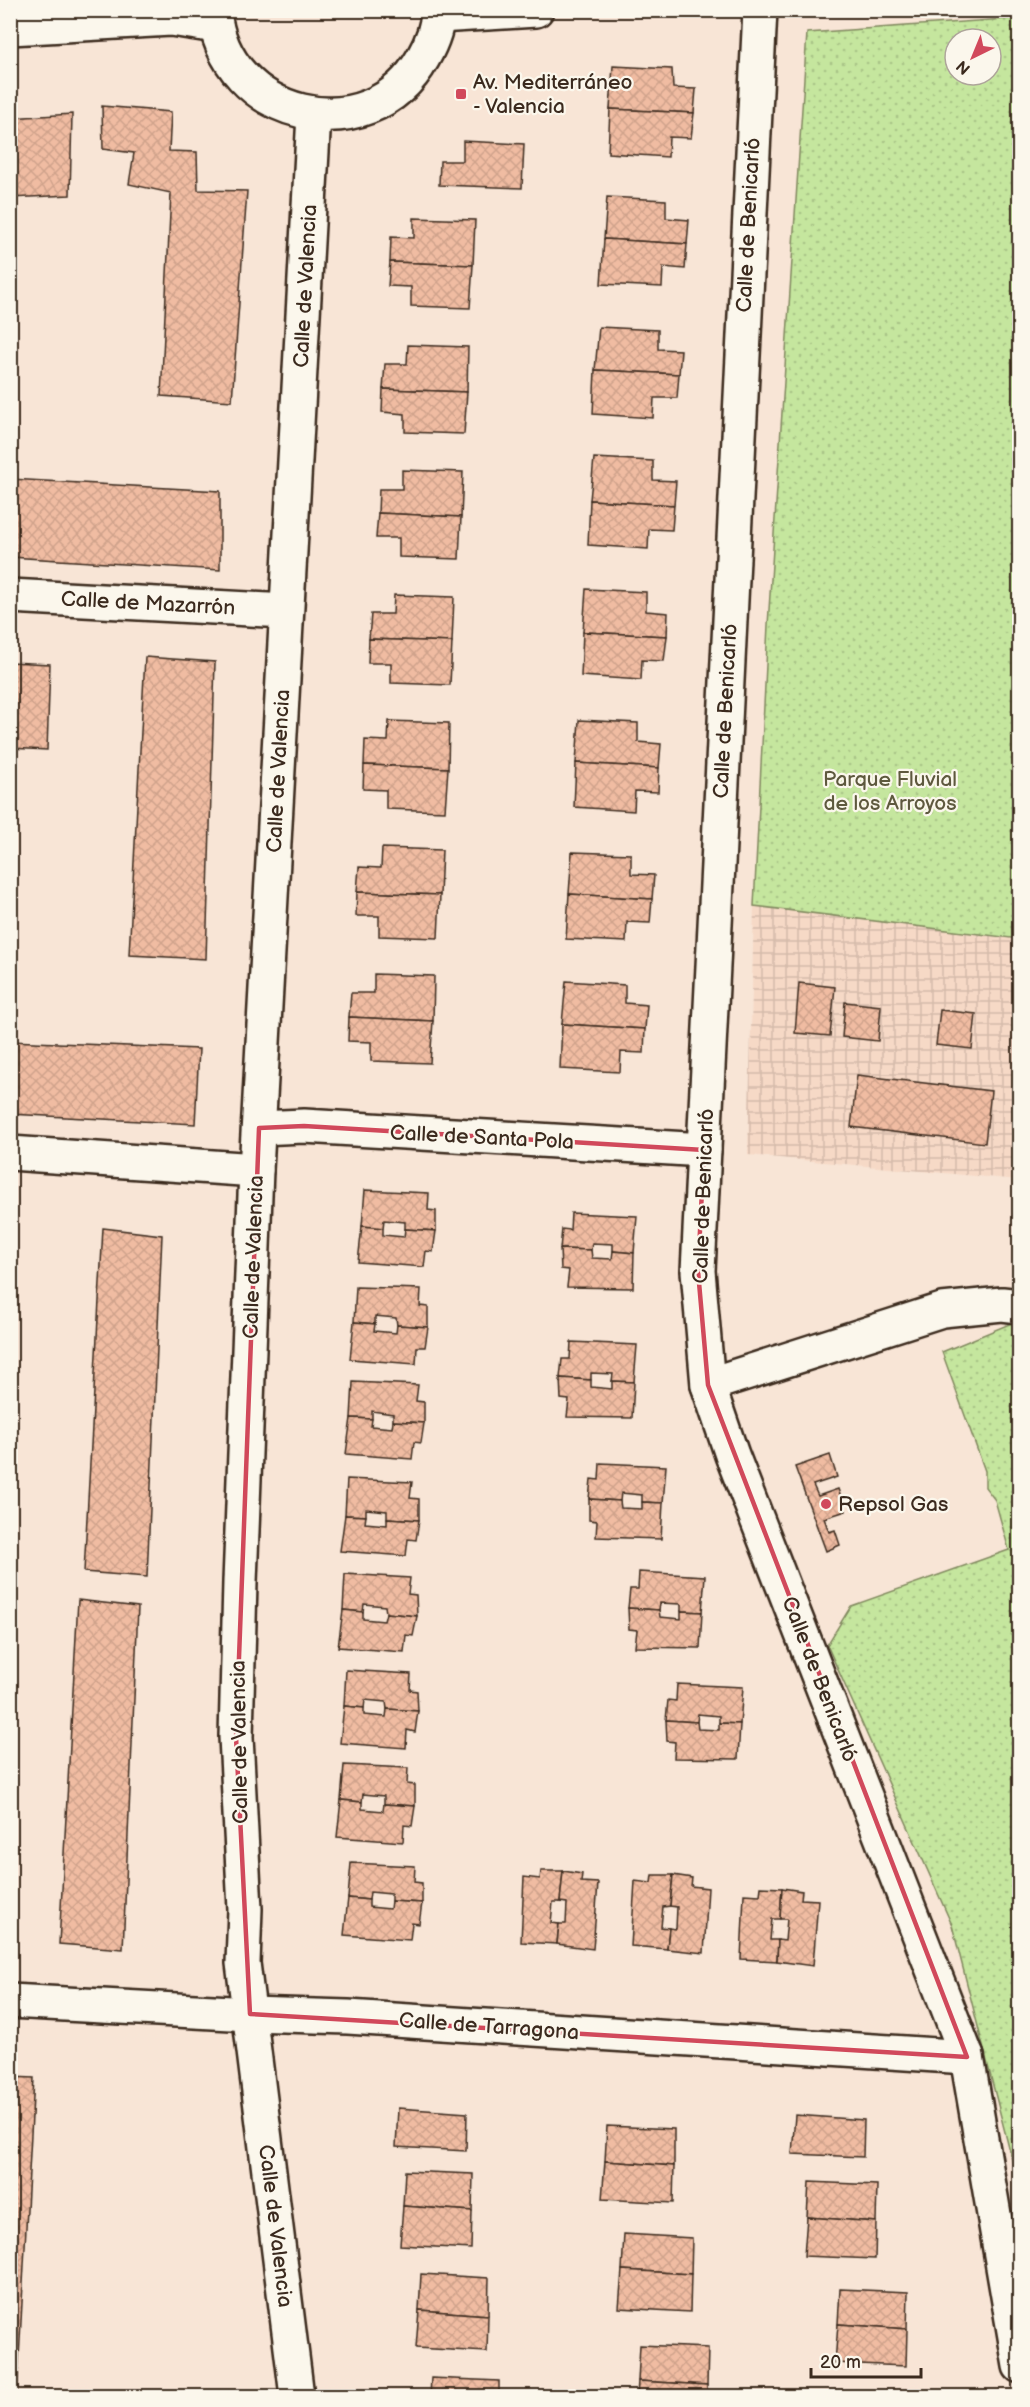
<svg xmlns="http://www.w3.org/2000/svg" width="1030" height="2407" font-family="'Balsamiq Sans',sans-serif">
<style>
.industrial{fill:url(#industrial-grid)}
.green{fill:url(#green-dots);stroke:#80885e;stroke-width:1.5;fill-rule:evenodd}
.building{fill:url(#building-cross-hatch);stroke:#3b2a1e;stroke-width:1.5}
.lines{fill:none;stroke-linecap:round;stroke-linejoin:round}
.minor-casing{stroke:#3b2a1e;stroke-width:38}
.minor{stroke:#fbf7ec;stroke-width:33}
.marked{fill:none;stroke:#d1495b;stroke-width:4.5;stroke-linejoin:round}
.poi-dot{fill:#d1495b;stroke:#fbf7ec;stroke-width:2}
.labels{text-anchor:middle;stroke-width:4.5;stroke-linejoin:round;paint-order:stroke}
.poi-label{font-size:21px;fill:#3b2a1e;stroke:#fbf7ec;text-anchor:start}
.street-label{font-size:21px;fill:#3b2a1e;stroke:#fbf7ec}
.park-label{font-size:21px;fill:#5e593e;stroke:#fbf7ec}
</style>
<defs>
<pattern id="industrial-grid" width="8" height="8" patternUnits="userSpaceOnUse" patternTransform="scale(1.5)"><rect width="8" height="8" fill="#f6d9c6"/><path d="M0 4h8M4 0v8" fill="none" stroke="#d4baaa"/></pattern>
<pattern id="green-dots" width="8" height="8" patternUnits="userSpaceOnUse" patternTransform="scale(1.5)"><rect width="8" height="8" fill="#c5e69e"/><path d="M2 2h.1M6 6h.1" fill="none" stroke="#aac588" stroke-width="1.8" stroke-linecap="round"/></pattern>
<pattern id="building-cross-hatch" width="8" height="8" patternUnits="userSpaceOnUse" patternTransform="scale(1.5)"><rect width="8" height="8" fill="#f0bca2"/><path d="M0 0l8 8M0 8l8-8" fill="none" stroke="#cfa28b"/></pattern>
</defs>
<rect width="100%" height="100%" fill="#f8e5d6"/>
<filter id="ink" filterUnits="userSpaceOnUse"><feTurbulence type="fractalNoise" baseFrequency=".0167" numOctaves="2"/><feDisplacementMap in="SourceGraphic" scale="12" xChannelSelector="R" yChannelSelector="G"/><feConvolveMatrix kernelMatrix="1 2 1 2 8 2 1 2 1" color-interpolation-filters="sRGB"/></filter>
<g filter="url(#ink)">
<!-- industrial -->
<polygon class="industrial" points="754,906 1019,939 1019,1180 748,1155"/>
<!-- green -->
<g class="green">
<path d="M 1019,18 L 1019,939 L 754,906 L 768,625 L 807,33 ZM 955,39 L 991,39 L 991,75 L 955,75 Z"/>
<polygon points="1019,1320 1019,2187 952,1925 827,1645 851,1606 1009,1550 995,1500 985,1487 985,1471 942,1352"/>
</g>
<!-- building -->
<g class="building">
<polygon points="613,66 672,69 673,88 696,89 694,113 610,109"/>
<polygon points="102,106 171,112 169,151 197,152 198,190 247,191 232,401 161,396 171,193 129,184 134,153 103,149"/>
<polygon points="610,109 694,113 691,138 669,137 668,157 608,153"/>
<polygon points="72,114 70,195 10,198 10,118"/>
<polygon points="463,141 524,144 522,188 439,185 440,161 463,161"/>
<polygon points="607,197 666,200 666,218 689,220 687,244 604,239"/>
<polygon points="414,218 475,220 473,265 390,262 391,237 414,238"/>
<polygon points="604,239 687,244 685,269 663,267 662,287 601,284"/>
<polygon points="390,262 473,265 470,308 411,306 411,287 388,286"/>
<polygon points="599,327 658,330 658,349 681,350 679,374 595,370"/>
<polygon points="408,345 468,347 467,392 383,389 385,364 407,364"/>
<polygon points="595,370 679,374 677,398 654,398 653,418 593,414"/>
<polygon points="383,389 467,392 464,434 405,432 405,414 382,412"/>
<polygon points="594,458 653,461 653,480 676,481 674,505 590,500"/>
<polygon points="402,470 463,472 461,517 378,513 379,489 402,489"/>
<polygon points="10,479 220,491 220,570 10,557"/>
<polygon points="590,500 674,505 672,530 649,529 648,549 588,545"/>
<polygon points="378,513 461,517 459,559 399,557 399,538 376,538"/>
<polygon points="586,589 646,592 646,611 668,613 667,636 583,632"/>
<polygon points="394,595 454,597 452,642 369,639 371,614 393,614"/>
<polygon points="583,632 667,636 664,661 642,660 641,680 581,676"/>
<polygon points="369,639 452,642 450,685 391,683 391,663 368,663"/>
<polygon points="145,657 215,662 206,959 129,955"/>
<polygon points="10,662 50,664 47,750 10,748"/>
<polygon points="579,720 638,723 638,742 661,744 659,768 576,763"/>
<polygon points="389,721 449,723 448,768 364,765 365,740 388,741"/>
<polygon points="576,763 659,768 658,792 635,791 634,811 574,807"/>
<polygon points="364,765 448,768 445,811 386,809 386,790 363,789"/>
<polygon points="382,848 442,850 440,895 357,892 359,867 381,868"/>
<polygon points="572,852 631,854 631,874 654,875 652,899 569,894"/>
<polygon points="357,892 440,895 438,938 379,936 379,916 356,916"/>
<polygon points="569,894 652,899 650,923 627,922 626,942 566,939"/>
<polygon points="374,974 434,976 433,1021 349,1017 351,993 374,993"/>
<polygon points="566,981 625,985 625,1003 647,1005 645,1029 562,1024"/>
<polygon points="799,983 835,987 830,1036 795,1033"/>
<polygon points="845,1002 881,1006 878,1041 842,1037"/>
<polygon points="940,1010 976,1014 972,1049 936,1045"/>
<polygon points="349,1017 433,1021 430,1063 371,1061 371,1042 348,1041"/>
<polygon points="562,1024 645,1029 644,1053 621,1052 620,1072 560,1069"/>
<polygon points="10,1041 199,1049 195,1124 10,1114"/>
<polygon points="857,1075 991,1091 985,1143 851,1127"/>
<polygon points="365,1190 429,1193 428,1210 436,1211 436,1231 405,1229 405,1222 384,1220 383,1228 362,1226"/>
<polygon points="571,1213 637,1216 634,1253 613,1251 613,1244 592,1243 591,1250 560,1249 562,1229 570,1230"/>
<polygon points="362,1226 383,1228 383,1235 404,1237 405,1229 436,1231 433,1252 426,1251 424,1267 358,1262"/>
<polygon points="103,1228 162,1235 147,1577 84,1572"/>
<polygon points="560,1249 591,1250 592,1258 612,1259 613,1251 634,1253 633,1288 567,1287 569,1270 561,1269"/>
<polygon points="356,1287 421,1289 420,1306 428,1307 428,1327 397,1325 396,1318 375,1316 375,1324 354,1322"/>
<polygon points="354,1322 375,1324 374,1331 396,1333 397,1325 428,1327 425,1347 417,1347 416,1364 350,1359"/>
<polygon points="571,1342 637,1345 634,1382 612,1381 613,1374 591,1373 591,1380 560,1378 562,1359 570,1359"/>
<polygon points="560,1378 591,1380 591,1387 612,1389 612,1381 634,1382 632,1418 567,1417 569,1400 561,1399"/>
<polygon points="353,1382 418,1385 416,1401 424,1402 424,1423 393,1421 393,1414 372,1411 372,1419 351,1418"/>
<polygon points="351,1418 372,1419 371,1426 392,1428 393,1421 424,1423 421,1443 414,1442 412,1459 346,1454"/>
<polygon points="830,1455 837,1477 813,1485 818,1496 838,1489 846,1511 824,1518 829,1532 835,1530 840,1545 826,1551 795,1467"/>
<polygon points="600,1463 666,1466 663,1503 642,1502 642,1495 621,1493 620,1501 589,1499 591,1479 599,1480"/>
<polygon points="347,1479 412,1482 410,1498 419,1499 419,1520 387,1518 387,1511 366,1509 366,1516 345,1515"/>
<polygon points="589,1499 620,1501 621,1508 642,1509 642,1502 663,1503 661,1539 596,1537 597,1521 589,1520"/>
<polygon points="345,1515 366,1516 365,1523 387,1525 387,1518 419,1520 416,1540 408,1539 406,1556 340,1551"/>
<polygon points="639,1572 705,1576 702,1612 681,1611 681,1604 660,1603 659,1610 628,1608 630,1589 638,1589"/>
<polygon points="345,1574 410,1578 408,1594 416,1595 417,1616 386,1613 385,1606 364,1604 363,1612 343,1610"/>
<polygon points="78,1600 138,1607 123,1949 59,1944"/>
<polygon points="628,1608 659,1610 660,1617 681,1619 681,1611 702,1612 700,1648 635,1647 637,1630 629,1629"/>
<polygon points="343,1610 363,1612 363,1619 384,1621 386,1613 417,1616 413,1636 406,1635 404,1652 338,1647"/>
<polygon points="346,1670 411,1674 410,1690 417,1691 418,1711 387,1709 386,1702 365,1700 364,1708 344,1706"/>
<polygon points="677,1684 743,1687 740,1724 719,1723 719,1716 698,1714 697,1722 666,1720 668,1700 676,1701"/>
<polygon points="344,1706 364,1708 364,1715 386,1717 387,1709 418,1711 415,1732 407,1730 406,1748 340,1743"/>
<polygon points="666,1720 697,1722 698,1729 719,1730 719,1723 740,1724 738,1759 674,1758 675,1742 667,1741"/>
<polygon points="344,1765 408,1768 407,1784 415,1785 415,1806 384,1804 384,1796 363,1794 362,1802 341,1800"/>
<polygon points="341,1800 362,1802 362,1809 383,1811 384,1804 415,1806 412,1826 404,1825 403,1842 337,1837"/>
<polygon points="351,1863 415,1866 414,1882 422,1883 422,1903 391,1901 391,1894 370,1892 369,1900 348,1898"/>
<polygon points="541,1871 563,1871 560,1902 553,1902 551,1923 559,1924 557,1944 521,1942 524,1877 540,1879"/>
<polygon points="563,1871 582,1874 581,1882 598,1883 593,1949 557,1944 559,1924 566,1924 567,1903 560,1902"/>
<polygon points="652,1875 673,1875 670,1906 663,1907 661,1927 669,1928 667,1949 631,1946 635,1881 651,1883"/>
<polygon points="673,1875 692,1878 691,1886 708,1888 704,1953 667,1949 669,1928 676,1929 677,1907 670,1906"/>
<polygon points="761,1887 782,1888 780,1919 772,1919 770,1940 778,1940 777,1961 741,1959 744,1894 760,1895"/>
<polygon points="782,1888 802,1891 801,1899 818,1900 813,1966 777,1961 778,1940 785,1941 787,1919 780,1919"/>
<polygon points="348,1898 369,1900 369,1907 390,1909 391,1901 422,1903 419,1924 412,1923 410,1940 344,1935"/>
<polygon points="10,2077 34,2078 17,2396 10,2396"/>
<polygon points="398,2108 467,2113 466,2151 396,2147"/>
<polygon points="795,2115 864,2120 863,2157 792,2154"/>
<polygon points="607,2126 674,2129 674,2166 605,2161"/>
<polygon points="605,2161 674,2166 673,2203 602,2199"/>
<polygon points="405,2171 473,2174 472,2211 403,2206"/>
<polygon points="809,2182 877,2185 876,2222 807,2217"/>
<polygon points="403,2206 472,2211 471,2249 400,2245"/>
<polygon points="807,2217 876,2222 875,2259 804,2256"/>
<polygon points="624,2234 692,2238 691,2274 622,2270"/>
<polygon points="622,2270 691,2274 690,2312 619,2308"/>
<polygon points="421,2274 489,2278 488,2315 419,2310"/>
<polygon points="840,2289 908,2292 907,2329 838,2324"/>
<polygon points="419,2310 488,2315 487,2352 416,2348"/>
<polygon points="838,2324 907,2329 906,2366 835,2363"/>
<polygon points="640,2345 708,2348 707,2385 638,2381"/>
<polygon points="431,2378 499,2381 499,2396 430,2396"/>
<polygon points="638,2381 707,2385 707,2396 637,2396"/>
</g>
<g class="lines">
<!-- minor casing -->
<g class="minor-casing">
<g id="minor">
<path d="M 214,10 C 223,118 369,155 423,58 C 431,44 438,27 438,10"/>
<polyline points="760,10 698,1271 708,1385 732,1455 967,2057 1020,2366"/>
<polyline points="438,16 536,10"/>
<polyline points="10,28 171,19 216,26"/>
<polyline points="10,596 286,611"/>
<polyline points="259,1128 304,1126 704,1150"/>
<polyline points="10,1153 256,1170"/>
<polyline points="708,1385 942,1310 1002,1304 1020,1306"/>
<polyline points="10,2001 250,2014 348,2017 967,2057"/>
<polyline points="297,2396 243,1963 245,1909 236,1737 240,1582 256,1170 314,115"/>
</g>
</g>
<!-- minor -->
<use href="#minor" class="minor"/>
</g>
</g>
<!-- marked area -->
<path class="marked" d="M 304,1126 L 704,1150 L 698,1271 L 708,1385 L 967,2057 L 250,2014 L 236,1737 L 259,1128 Z"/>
<!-- markers -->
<g class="poi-dot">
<rect x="455" y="88" width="12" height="12" rx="3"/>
<circle cx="826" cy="1504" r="6"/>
</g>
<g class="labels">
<!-- poi labels -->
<g class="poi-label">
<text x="473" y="89">Av. Mediterráneo<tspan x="473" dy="24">- Valencia</tspan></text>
<text x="838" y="1511">Repsol Gas</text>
</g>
<!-- street labels -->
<g class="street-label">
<text transform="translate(748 225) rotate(-87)" y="7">Calle de Benicarló</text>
<text transform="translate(305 286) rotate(-87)" y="7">Calle de Valencia</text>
<text transform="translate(148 603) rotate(3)" y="7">Calle de Mazarrón</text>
<text transform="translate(725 711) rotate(-87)" y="7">Calle de Benicarló</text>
<text transform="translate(278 771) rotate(-87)" y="7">Calle de Valencia</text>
<text transform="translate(482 1137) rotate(3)" y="7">Calle de Santa Pola</text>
<text transform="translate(703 1196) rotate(-88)" y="7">Calle de Benicarló</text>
<text transform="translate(253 1257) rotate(-88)" y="7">Calle de Valencia</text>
<text transform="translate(820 1679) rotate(69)" y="7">Calle de Benicarló</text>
<text transform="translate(239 1742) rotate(-91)" y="7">Calle de Valencia</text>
<text transform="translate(489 2026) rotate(4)" y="7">Calle de Tarragona</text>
<text transform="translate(276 2226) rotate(83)" y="7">Calle de Valencia</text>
</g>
<!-- park labels -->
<g class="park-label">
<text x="890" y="786">Parque Fluvial<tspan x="890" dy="24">de los Arroyos</tspan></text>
</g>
</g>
<!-- margin -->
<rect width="1030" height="2407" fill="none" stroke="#fbf7ec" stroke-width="36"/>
<rect x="18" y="18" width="994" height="2371" fill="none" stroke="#3b2a1e" stroke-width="2" filter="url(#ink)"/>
<!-- north arrow -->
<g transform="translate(973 57) rotate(223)"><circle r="28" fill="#fbf7ec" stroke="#aea59a" stroke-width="1.5"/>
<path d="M0-4.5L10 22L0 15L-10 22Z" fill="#d1495b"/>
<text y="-9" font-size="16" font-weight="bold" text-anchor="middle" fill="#3b2a1e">N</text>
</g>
<!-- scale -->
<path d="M811 2368v9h110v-9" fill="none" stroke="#3b2a1e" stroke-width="3"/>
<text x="820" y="2368" font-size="18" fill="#3b2a1e" stroke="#fbf7ec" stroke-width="4.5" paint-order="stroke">20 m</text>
</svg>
